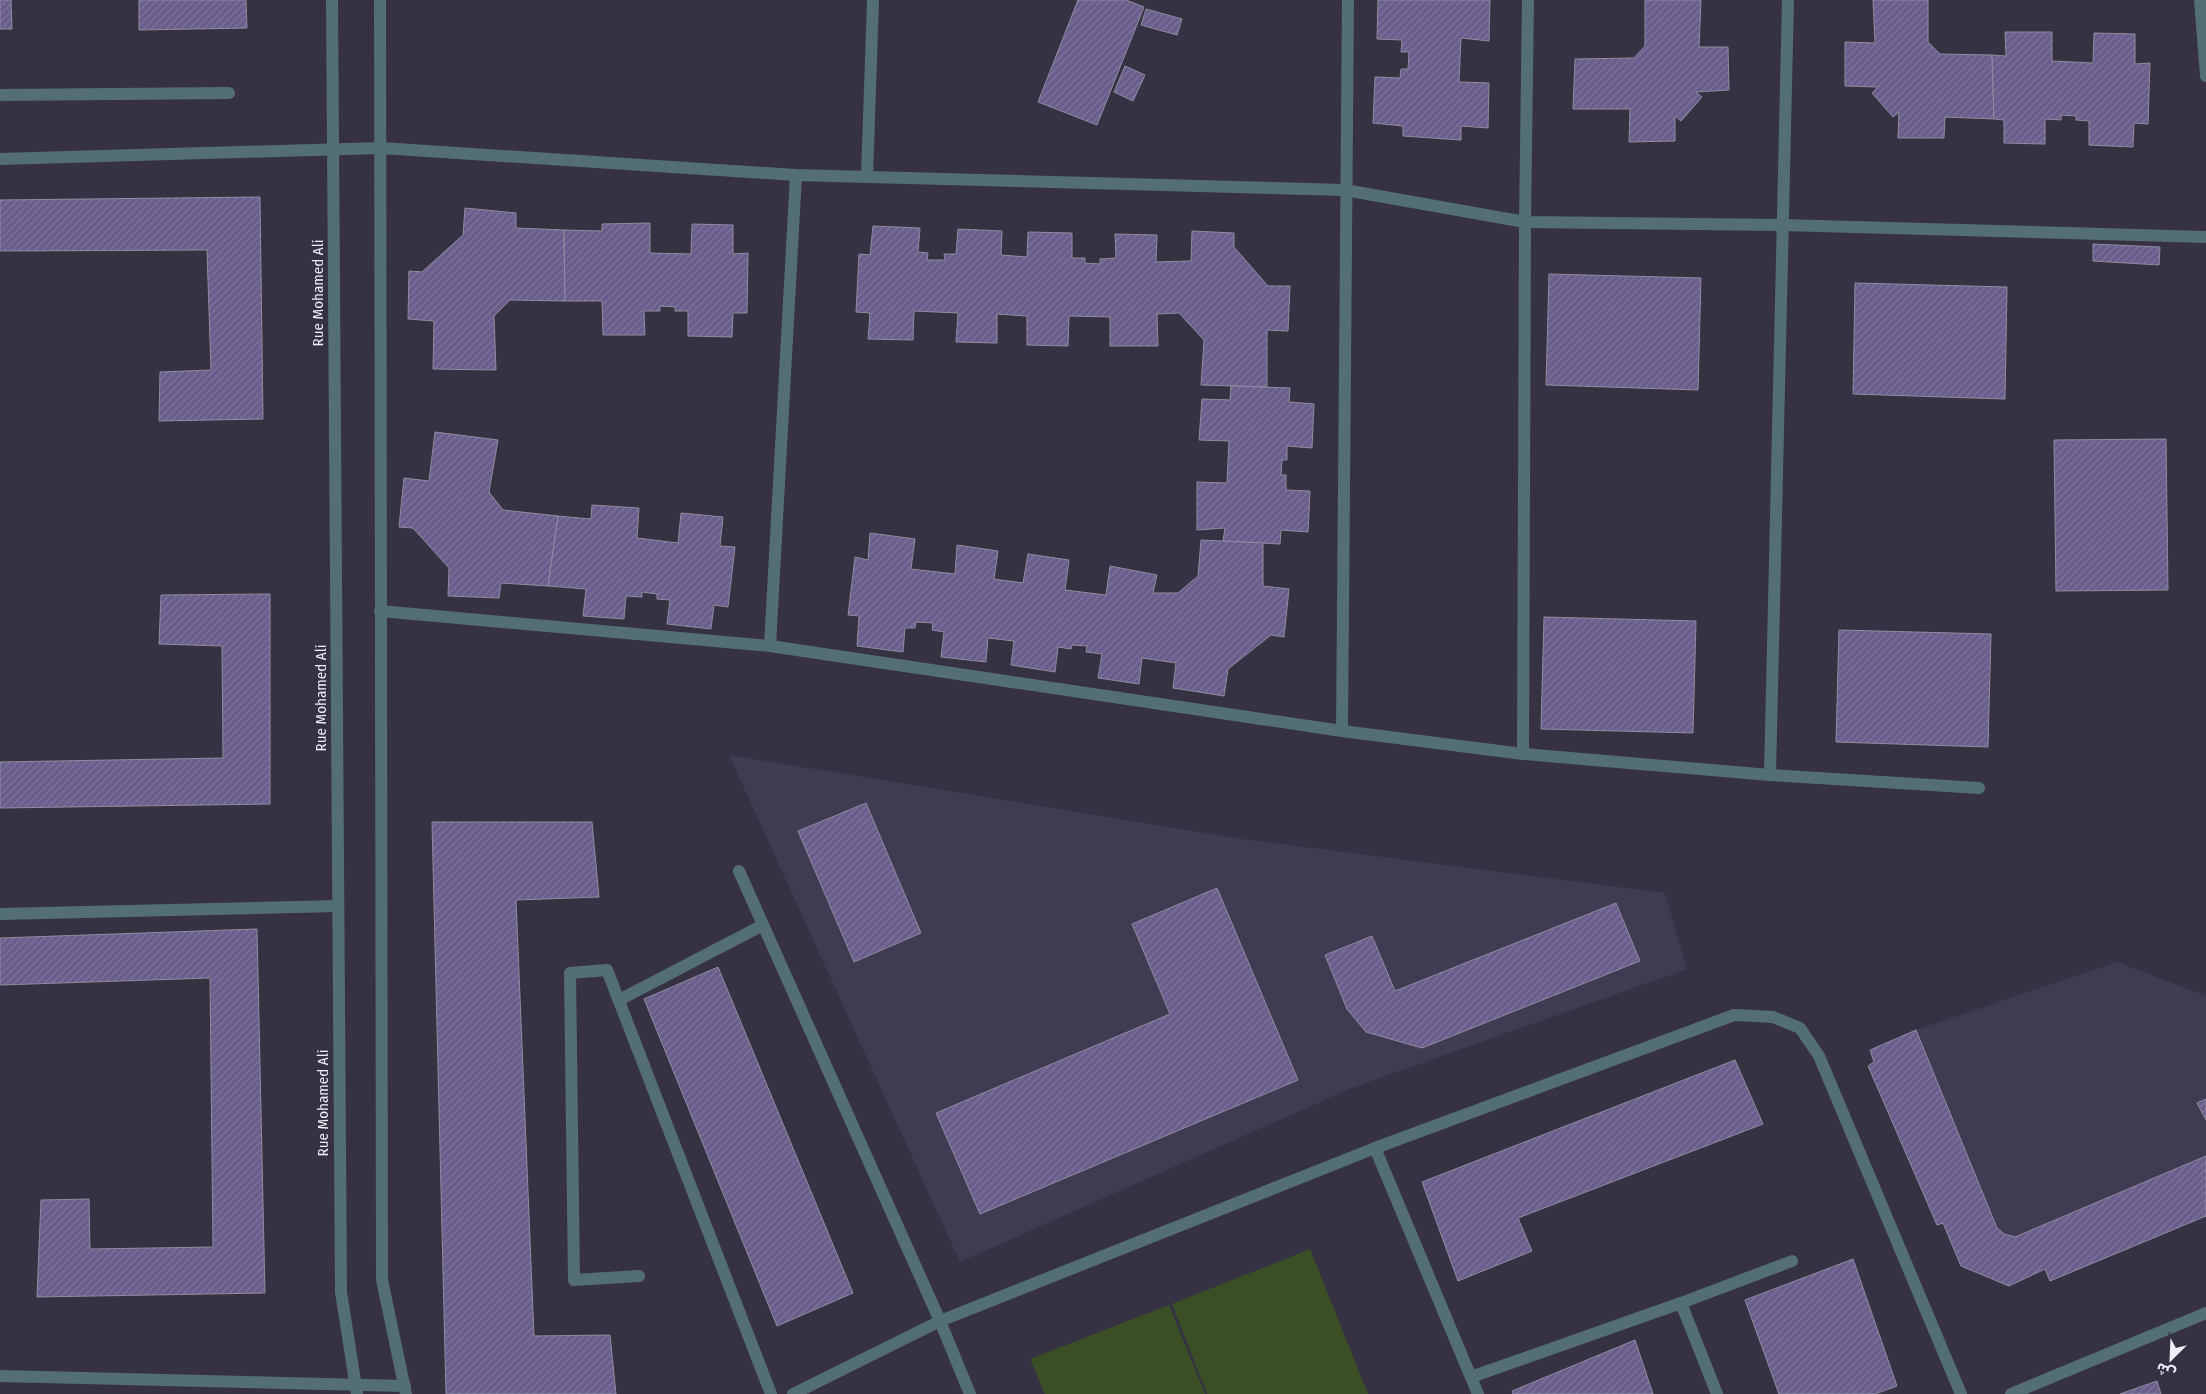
<svg xmlns="http://www.w3.org/2000/svg" width="2206" height="1394" font-family="'Fira Sans Condensed','Noto Sans Arabic',sans-serif">
<style>
.built{fill:#403a52}
.green{fill:#3b4f26}
.building{fill:url(#building-hatch);stroke:#908ca0}
.lines{fill:none;stroke-linecap:round;stroke-linejoin:round}
.minor{stroke:#546e76;stroke-width:12}
.labels{text-anchor:middle;stroke-width:4;stroke-linejoin:round;paint-order:stroke}
.street-label{font-size:15px;fill:#efedf8;stroke:#363243}
</style>
<defs>
<pattern id="building-hatch" width="6" height="6" patternUnits="userSpaceOnUse" patternTransform="scale(1.25)"><rect width="6" height="6" fill="#695d8b"/><path d="M-1 1l2-2M0 6l6-6M5 7l2-2" fill="none" stroke="#7f759c"/></pattern>
</defs>
<rect width="100%" height="100%" fill="#363243"/>
<!-- built -->
<g class="built">
<polygon points="729,755 1242,839 1665,893 1687,969 1349,1089 960,1262"/>
<polygon points="2118,962 2206,996 2206,1216 2050,1281 2045,1269 2009,1286 1961,1266 1943,1224 1937,1225 1868,1066 1874,1062 1870,1050 1916,1030"/>
</g>
<!-- green -->
<g class="green">
<polygon points="1310,1249 1368,1394 1207,1394 1172,1304"/>
<polygon points="1169,1305 1205,1394 1045,1394 1030,1359"/>
</g>
<!-- building -->
<g class="building">
<polygon points="0,0 11,0 12,29 0,29"/>
<polygon points="139,0 246,0 247,28 139,30"/>
<polygon points="1078,0 1126,0 1144,7 1097,125 1038,102"/>
<polygon points="1378,0 1490,0 1489,41 1461,38 1459,82 1489,83 1488,128 1461,126 1461,140 1403,136 1403,126 1373,123 1375,77 1400,78 1401,69 1408,69 1409,52 1401,52 1402,40 1377,39"/>
<polygon points="1645,0 1701,0 1699,47 1728,47 1729,90 1696,92 1702,97 1681,121 1675,116 1675,141 1629,142 1630,109 1573,109 1575,59 1634,58 1645,46"/>
<polygon points="1873,0 1928,0 1928,42 1940,54 1992,55 1994,119 1945,117 1944,138 1898,138 1899,112 1893,117 1872,93 1878,87 1845,86 1845,42 1875,43"/>
<polygon points="1146,9 1182,19 1177,35 1141,25"/>
<polygon points="2005,32 2052,32 2052,61 2093,63 2094,33 2135,34 2135,64 2150,63 2148,124 2134,123 2133,147 2089,145 2089,121 2076,120 2076,116 2061,115 2061,120 2045,119 2045,144 2004,143 2004,120 1994,119 1992,55 2006,56"/>
<polygon points="1125,66 1145,75 1133,101 1114,92"/>
<polygon points="260,197 263,419 159,421 160,372 211,370 207,250 0,251 0,200"/>
<polygon points="465,208 516,213 516,228 564,230 565,301 510,300 494,316 496,370 433,369 434,321 408,319 409,271 422,272 463,235"/>
<polygon points="650,223 650,253 691,254 692,224 733,225 733,254 748,253 747,313 733,313 732,337 688,336 688,311 675,311 675,307 660,306 660,311 644,311 645,335 603,335 602,301 565,301 564,230 602,231 602,224"/>
<polygon points="873,226 920,228 918,252 928,253 927,260 945,260 944,254 956,254 958,229 1002,231 1001,255 1027,257 1028,232 1072,233 1072,258 1085,258 1085,263 1100,264 1100,259 1116,258 1115,234 1157,235 1156,262 1191,261 1192,231 1234,233 1234,247 1268,286 1290,286 1288,331 1267,330 1267,387 1201,385 1204,340 1179,313 1157,314 1158,346 1110,346 1110,317 1069,316 1068,346 1027,345 1027,316 997,314 997,343 956,342 958,313 914,311 913,340 868,339 870,313 856,312 859,254 870,255"/>
<polygon points="2093,244 2160,247 2159,265 2093,261"/>
<polygon points="1549,274 1701,278 1698,390 1546,385"/>
<polygon points="1855,283 2007,287 2005,399 1853,394"/>
<polygon points="1231,386 1290,388 1289,402 1314,404 1312,448 1287,446 1287,460 1282,460 1281,475 1286,475 1286,490 1310,491 1308,532 1281,530 1280,544 1223,541 1225,528 1197,530 1197,482 1227,483 1229,441 1199,440 1202,399 1230,400"/>
<polygon points="435,432 498,440 489,492 503,510 558,516 548,586 501,583 499,598 448,596 449,568 413,528 399,527 404,478 429,481"/>
<polygon points="2166,439 2168,590 2056,591 2054,440"/>
<polygon points="592,505 639,508 637,538 678,543 681,513 723,517 720,546 735,547 728,607 714,605 711,629 667,624 670,600 657,599 657,594 642,592 642,597 626,596 624,619 583,616 586,589 548,586 558,516 591,519"/>
<polygon points="870,533 915,539 911,569 955,574 957,545 998,551 994,579 1023,583 1028,554 1069,560 1065,590 1106,595 1110,566 1157,575 1153,593 1178,593 1198,576 1201,540 1263,543 1263,586 1289,589 1284,637 1271,635 1228,669 1224,696 1173,688 1176,663 1142,658 1139,684 1098,678 1102,654 1086,652 1087,646 1072,645 1071,649 1058,647 1055,672 1011,665 1014,641 988,638 986,662 941,657 944,632 932,630 933,623 916,622 915,628 905,628 903,652 857,646 859,616 848,615 855,557 868,560"/>
<polygon points="270,594 270,804 0,808 0,762 223,758 222,646 159,644 161,595"/>
<polygon points="1544,617 1696,621 1693,733 1541,729"/>
<polygon points="1839,630 1991,634 1988,747 1836,742"/>
<polygon points="866,803 921,933 854,962 798,831"/>
<polygon points="432,822 592,822 599,897 516,900 534,1336 610,1335 616,1394 446,1394"/>
<polygon points="1217,888 1298,1080 980,1214 936,1113 1170,1014 1132,924"/>
<polygon points="1616,903 1640,961 1422,1048 1366,1032 1347,1009 1325,955 1372,936 1395,991"/>
<polygon points="257,929 265,1293 37,1297 41,1200 89,1199 90,1249 213,1247 210,978 0,985 0,938"/>
<polygon points="718,967 853,1293 777,1326 644,999"/>
<polygon points="1916,1030 1997,1228 2004,1234 2015,1237 2206,1156 2206,1216 2050,1281 2045,1269 2009,1286 1961,1266 1943,1223 1937,1225 1868,1066 1874,1062 1870,1050"/>
<polygon points="1735,1060 1763,1124 1518,1218 1532,1251 1458,1281 1422,1182"/>
<polygon points="2206,1099 2206,1120 2197,1103"/>
<polygon points="1853,1259 1897,1386 1875,1394 1779,1394 1745,1300"/>
<polygon points="1635,1340 1653,1394 1513,1394 1512,1391"/>
<polygon points="2157,1381 2161,1394 2120,1394"/>
</g>
<g class="lines">
<!-- minor -->
<g class="minor">
<polyline points="332,0 341,1292 357,1394"/>
<polyline points="380,0 382,1280 406,1394"/>
<polyline points="2200,0 2206,76"/>
<polyline points="0,95 229,93"/>
<polyline points="0,159 381,148 796,175 1345,190 1525,222 1783,225 2206,237"/>
<polyline points="867,177 873,0"/>
<polyline points="380,611 770,646 1342,731 1523,754 1770,775 1979,788"/>
<polyline points="770,646 796,175"/>
<polyline points="1342,731 1348,0"/>
<polyline points="1523,754 1525,222 1528,0"/>
<polyline points="1770,775 1788,0"/>
<polyline points="739,871 940,1321 970,1394"/>
<polyline points="0,914 338,906"/>
<polyline points="619,1000 763,925"/>
<polyline points="1375,1148 1478,1394"/>
<polyline points="639,1276 574,1280 570,973 607,970 771,1394"/>
<polyline points="1681,1303 1717,1394"/>
<polyline points="0,1376 405,1386"/>
<polyline points="1471,1377 1681,1303 1792,1261"/>
<polyline points="793,1394 940,1321 1375,1148 1734,1015 1773,1017 1800,1028 1819,1056 1961,1394"/>
<polyline points="2011,1394 2206,1313"/>
</g>
</g>
<g class="labels">
<!-- street labels -->
<g class="street-label">
<text transform="translate(318 293) rotate(-90)" y="5">Rue Mohamed Ali</text>
<text transform="translate(321 698) rotate(-90)" y="5">Rue Mohamed Ali</text>
<text transform="translate(323 1103) rotate(-90)" y="5">Rue Mohamed Ali</text>
</g>
</g>
<!-- north arrow -->
<g transform="translate(2171 1359) rotate(204)" stroke="#363243" stroke-width="4" paint-order="stroke">
<path d="M0-4L9 19L0 12L-9 19Z" fill="#efedf8"/>
<text y="-8" font-size="14" font-weight="bold" text-anchor="middle" fill="#efedf8">ش</text>
</g>
</svg>
